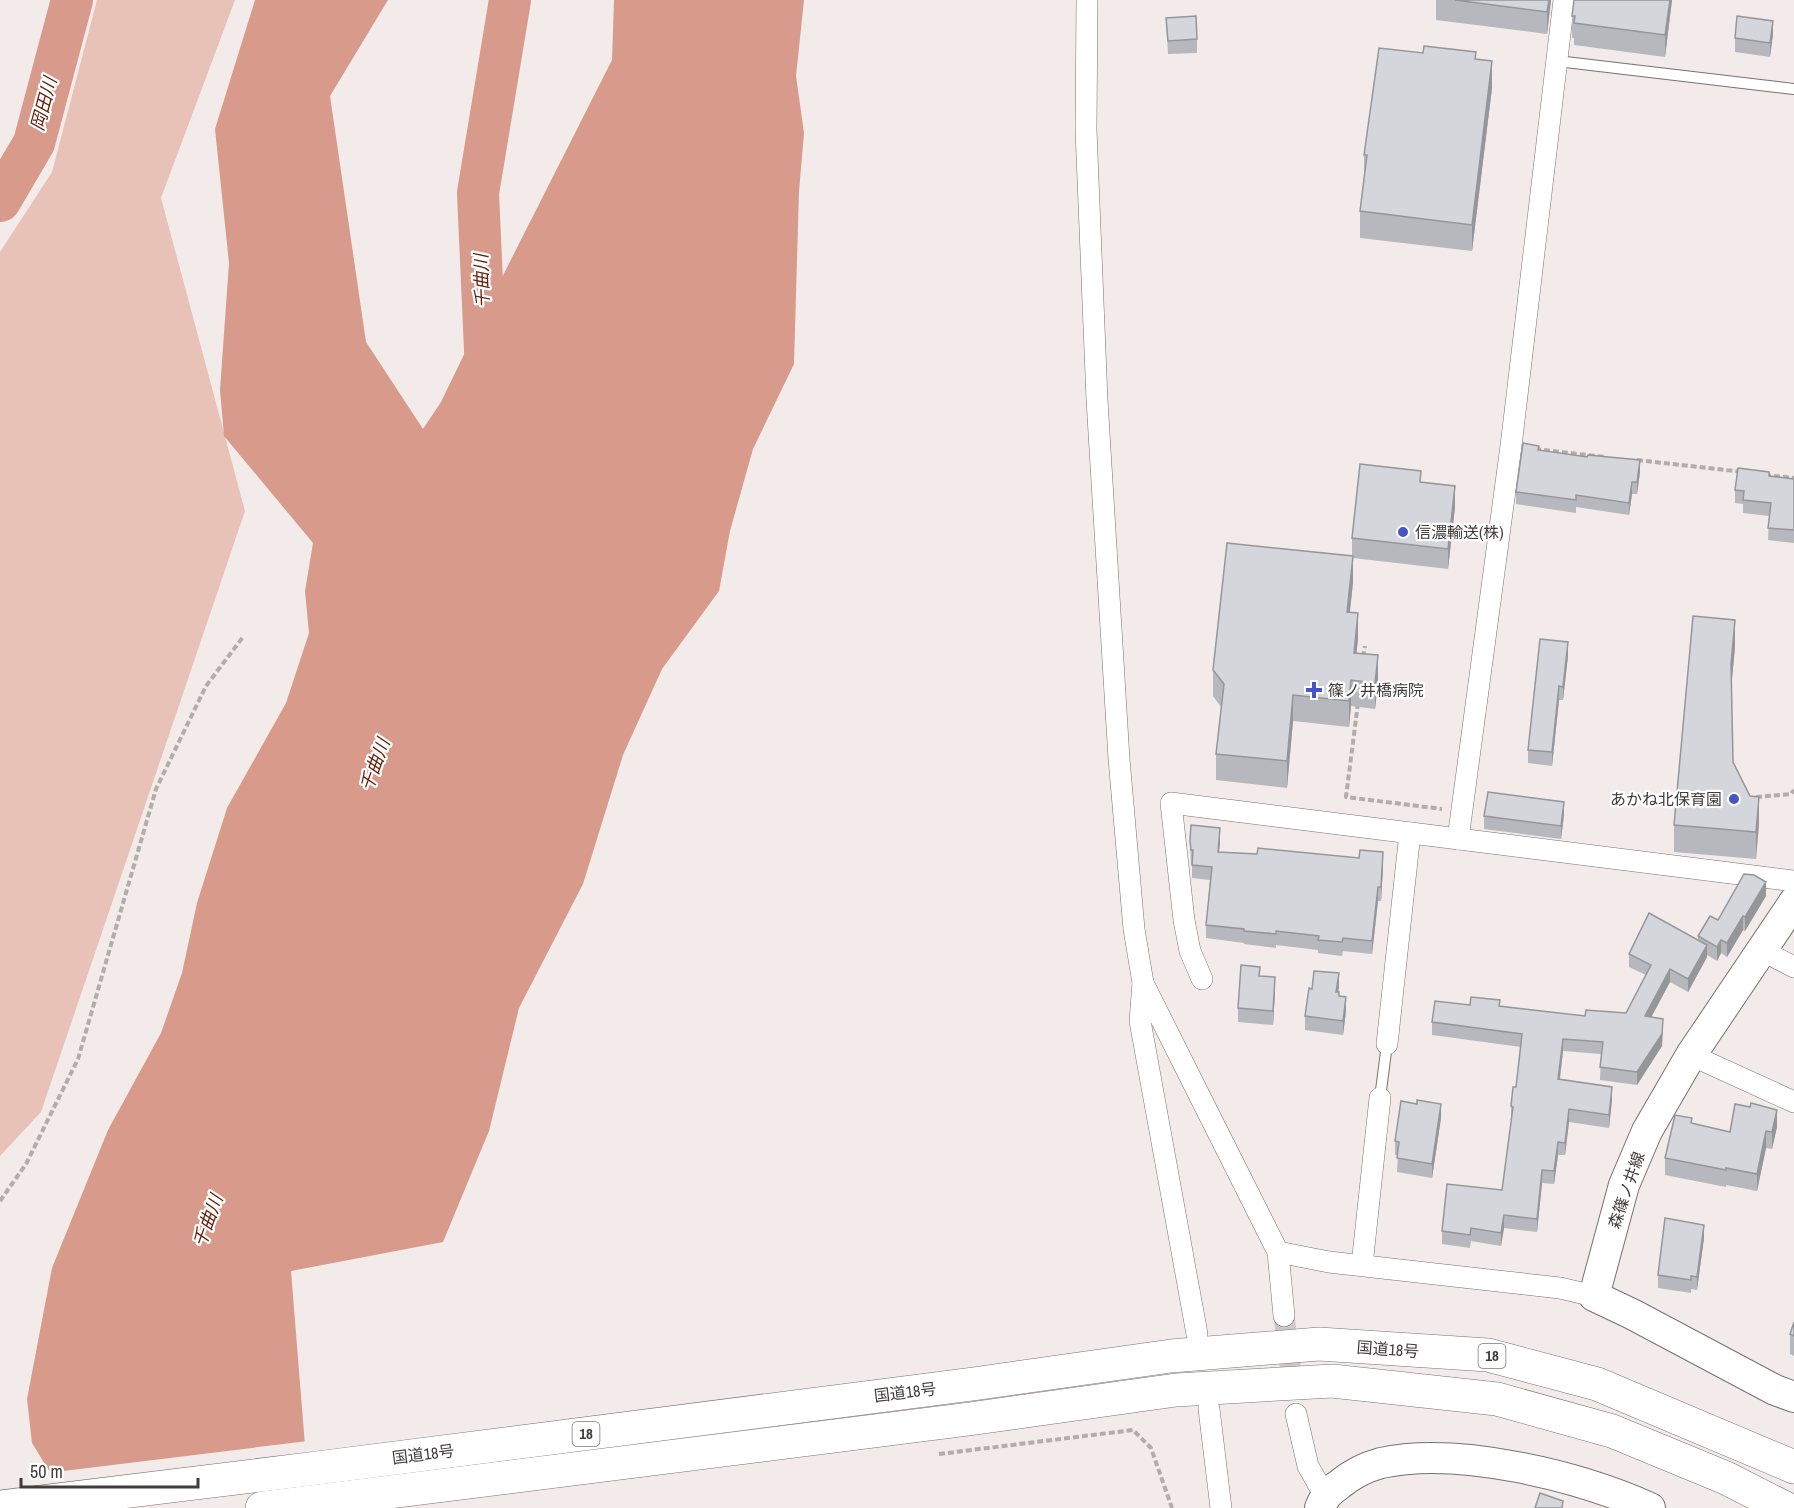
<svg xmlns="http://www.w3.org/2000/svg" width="1794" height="1508" font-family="'Archivo Narrow','Noto Sans JP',sans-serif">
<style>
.green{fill:#e8c1b7}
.water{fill:#d79a8b}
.pier{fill:#f3ebe9}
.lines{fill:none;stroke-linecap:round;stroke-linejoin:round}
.river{stroke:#d79a8b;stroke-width:42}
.street-tunnel{stroke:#cfc8c6;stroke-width:21;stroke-dasharray:21 10;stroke-linecap:butt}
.lane-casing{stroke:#78716f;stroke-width:12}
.street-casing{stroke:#78716f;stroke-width:22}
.secondary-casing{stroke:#78716f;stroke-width:32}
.highway-casing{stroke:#78716f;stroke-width:34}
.path{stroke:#b2acab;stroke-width:4;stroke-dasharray:6 3;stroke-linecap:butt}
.lane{stroke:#fff;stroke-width:10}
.street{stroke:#fff;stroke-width:21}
.secondary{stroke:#fff;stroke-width:30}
.highway{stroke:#fff;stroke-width:33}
.wall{fill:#b6b8bd}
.shaded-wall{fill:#94969a}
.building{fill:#d4d6dc;stroke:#94969a;stroke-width:1.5}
.poi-dot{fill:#4853c8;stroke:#fff;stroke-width:2}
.labels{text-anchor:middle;stroke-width:4.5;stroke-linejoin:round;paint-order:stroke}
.shield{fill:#fff;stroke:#797676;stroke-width:1.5}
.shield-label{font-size:15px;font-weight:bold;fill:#3f3c3b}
.poi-label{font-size:16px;fill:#3f3c3b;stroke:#fff;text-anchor:start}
.street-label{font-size:16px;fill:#3f3c3b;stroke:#fff}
.water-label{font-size:18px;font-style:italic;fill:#67200d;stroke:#fff}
</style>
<rect width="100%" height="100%" fill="#f3ebe9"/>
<!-- green -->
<polygon class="green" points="97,0 235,0 161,198 245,511 41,1112 0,1156 0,252 52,172"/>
<!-- water -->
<polygon class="water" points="255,0 388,0 330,96 366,342 423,429 441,402 490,301 612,60 614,0 804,0 796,76 804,133 799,191 794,364 753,449 730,531 719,591 662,669 623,755 583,884 519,1008 489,1131 443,1242 291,1271 310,1508 72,1508 32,1443 27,1399 52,1268 108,1130 161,1033 182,973 197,903 227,808 286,703 309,633 305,591 313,543 224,436 220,390 229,263 215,129"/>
<!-- pier -->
<polygon class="pier" points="308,1441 313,1508 69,1508 47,1473"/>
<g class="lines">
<!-- river -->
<g class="river">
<polyline points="0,201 34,143 72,0"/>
<polyline points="486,372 478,193 510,0"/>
</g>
<!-- street-tunnel -->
<polyline class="street-tunnel" points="1284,1316 1296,1414"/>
<!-- lane casing -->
<g class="lane-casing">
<g id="lane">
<polyline points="1557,61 1794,89"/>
<polyline points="1380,1098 1387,1044"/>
</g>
</g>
<!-- street casing -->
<g class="street-casing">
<g id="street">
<polyline points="1087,0 1086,130 1097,400 1119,759 1134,929 1143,983 1140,1021 1197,1334"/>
<polyline points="1458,839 1511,446 1564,0"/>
<polyline points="1761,950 1794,967"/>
<polyline points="1202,979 1190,951 1184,920 1171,803 1794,881"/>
<polyline points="1143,983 1278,1252 1284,1316"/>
<polyline points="1387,1044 1410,833"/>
<polyline points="1691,1055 1794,1102"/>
<polyline points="1278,1252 1329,1262 1560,1288 1594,1296"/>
<polyline points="1362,1265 1380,1098"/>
<polyline points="1209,1409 1221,1508"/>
<polyline points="1296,1414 1308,1466 1325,1496"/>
</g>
</g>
<!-- secondary casing -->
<g class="secondary-casing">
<g id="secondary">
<polyline points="1794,902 1691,1055 1647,1131 1624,1185 1594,1296 1632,1314 1775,1390 1794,1397"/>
<path d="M 1320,1508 C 1325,1495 1329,1492 1340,1484 C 1351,1475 1366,1467 1381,1463 C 1458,1446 1579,1476 1650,1508"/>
</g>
</g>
<!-- highway casing -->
<g class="highway-casing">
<g id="highway">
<polyline points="0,1507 317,1468 973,1384 1171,1356 1319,1344 1488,1355 1597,1384 1794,1467"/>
<polyline points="262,1508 969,1419 1176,1390 1332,1381 1497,1399 1612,1431 1726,1478 1785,1508"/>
</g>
</g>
<!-- path -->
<g class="path">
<polyline points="1535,449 1605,457"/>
<polyline points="1637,460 1743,472"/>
<polyline points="1765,475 1794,478"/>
<polyline points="1363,657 1365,646"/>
<polyline points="1358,703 1346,797 1442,809"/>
<polyline points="1756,797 1791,794 1794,790"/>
<polyline points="0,1201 26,1164 78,1059 156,789 206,686 243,637"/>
<polyline points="939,1454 1133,1430 1151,1448 1172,1508"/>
</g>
<!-- lane -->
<use href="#lane" class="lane"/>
<!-- street -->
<use href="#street" class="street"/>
<!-- secondary -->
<use href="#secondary" class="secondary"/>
<!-- highway -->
<use href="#highway" class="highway"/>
</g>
<!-- wall -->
<g class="wall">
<polygon points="1436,0 1551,0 1547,34 1436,20"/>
<polygon points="1574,0 1672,0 1665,57 1574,45 1574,38 1572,38 1572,16"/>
<polygon points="1166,18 1197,39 1197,53 1168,54"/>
<polygon points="1773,34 1770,57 1735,52 1735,38"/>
<polygon points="1476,59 1492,88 1472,251 1360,238 1360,211 1364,181 1364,155"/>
<polygon points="1539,450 1640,472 1637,494 1632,494 1629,515 1576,507 1576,513 1516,504 1516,492"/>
<polygon points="1769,476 1794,479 1794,543 1768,540 1769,516 1743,513 1743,504 1735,503 1735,490"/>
<polygon points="1421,482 1455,507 1448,569 1353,558 1353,582 1350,612 1358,639 1356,653 1378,682 1375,709 1351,706 1349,727 1293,721 1287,788 1216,780 1216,754 1221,707 1213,696 1213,670 1352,556 1352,538"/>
<polygon points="1735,647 1731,687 1733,762 1750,796 1759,823 1756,859 1674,852 1674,825"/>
<polygon points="1568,656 1563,700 1559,700 1552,766 1528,763 1528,750"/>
<polygon points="1564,815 1561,839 1484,829 1484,816"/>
<polygon points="1190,841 1220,841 1219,852 1383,866 1381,901 1378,901 1372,954 1343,951 1342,956 1318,953 1318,950 1276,945 1276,948 1244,944 1244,943 1206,938 1206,925 1210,880 1192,878 1192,864 1191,864"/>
<polygon points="1766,896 1745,931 1743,930 1727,957 1721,953 1717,961 1707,955 1707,957 1688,992 1670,982 1651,1017 1663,1032 1662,1046 1637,1085 1600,1080 1601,1054 1563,1051 1560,1080 1612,1100 1609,1128 1569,1122 1565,1155 1558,1155 1554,1184 1542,1183 1537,1232 1504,1228 1501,1246 1471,1241 1470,1248 1442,1244 1442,1231 1502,1190 1512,1119 1511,1119 1511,1106 1516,1087 1521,1047 1432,1035 1432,1022 1470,1005 1500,1006 1585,1016 1626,1013 1646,975 1629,967 1629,954 1698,940 1698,936 1718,920"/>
<polygon points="1260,976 1275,991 1273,1025 1238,1022 1238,1008"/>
<polygon points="1339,987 1338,992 1346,1011 1343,1035 1305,1030 1305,1016 1312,989"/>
<polygon points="1441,1118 1432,1178 1397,1172 1398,1155 1395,1155 1395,1141"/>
<polygon points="1692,1123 1730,1132 1777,1127 1772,1149 1766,1148 1757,1191 1726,1185 1726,1187 1665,1175 1665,1158"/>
<polygon points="1704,1238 1697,1290 1691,1289 1691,1293 1658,1288 1658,1275"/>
<polygon points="1794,1322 1794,1356 1790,1354 1790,1334"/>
</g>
<!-- shaded-wall -->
<g class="shaded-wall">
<polygon points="1549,0 1551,0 1547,34 1547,12"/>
<polygon points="1670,0 1672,0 1665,57 1665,35"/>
<polygon points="1773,21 1773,34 1770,57 1770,43"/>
<polygon points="1492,61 1492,88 1472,251 1472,225"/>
<polygon points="1640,460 1640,472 1637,494 1637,482"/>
<polygon points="1632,482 1632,494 1629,515 1629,503"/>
<polygon points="1455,486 1455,507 1448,569 1448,549"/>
<polygon points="1353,556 1353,582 1347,638 1347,612"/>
<polygon points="1358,613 1358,639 1354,679 1354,653"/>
<polygon points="1735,620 1735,647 1731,691 1731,664"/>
<polygon points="1568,642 1568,656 1563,700 1563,687"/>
<polygon points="1378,655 1378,682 1375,709 1375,683"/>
<polygon points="1351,680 1351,706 1349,727 1349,701"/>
<polygon points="1559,686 1559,700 1552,766 1552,752"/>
<polygon points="1293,695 1293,721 1287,788 1287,761"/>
<polygon points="1759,797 1759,823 1756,859 1756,832"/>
<polygon points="1564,802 1564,815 1561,839 1561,826"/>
<polygon points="1220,828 1220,841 1218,865 1218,852"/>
<polygon points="1383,852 1383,866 1381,901 1381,887"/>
<polygon points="1766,882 1766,896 1745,931 1745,917"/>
<polygon points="1378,887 1378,901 1372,954 1372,941"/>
<polygon points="1743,916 1743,930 1727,957 1727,943"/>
<polygon points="1721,940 1721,953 1717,961 1717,947"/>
<polygon points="1707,945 1707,957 1688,992 1688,979"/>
<polygon points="1670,969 1670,982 1645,1029 1645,1016"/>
<polygon points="1339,973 1339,987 1336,1006 1336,992"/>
<polygon points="1275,977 1275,991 1273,1025 1273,1011"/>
<polygon points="1346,997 1346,1011 1343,1035 1343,1021"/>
<polygon points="1663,1019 1662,1046 1637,1085 1637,1072"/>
<polygon points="1563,1039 1563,1051 1558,1092 1558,1079"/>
<polygon points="1612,1087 1612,1100 1609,1128 1609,1115"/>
<polygon points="1441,1104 1441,1118 1432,1178 1432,1164"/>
<polygon points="1569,1109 1569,1122 1565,1155 1565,1143"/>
<polygon points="1777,1110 1777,1127 1772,1149 1772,1132"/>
<polygon points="1766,1131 1766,1148 1757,1191 1757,1174"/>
<polygon points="1558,1142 1558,1155 1554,1184 1554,1171"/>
<polygon points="1542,1170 1542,1183 1537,1232 1537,1219"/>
<polygon points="1504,1215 1504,1228 1501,1246 1501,1233"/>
<polygon points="1704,1225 1704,1238 1697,1290 1697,1277"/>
</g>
<!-- building -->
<g class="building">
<polygon points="1455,0 1549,0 1547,12"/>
<polygon points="1574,0 1670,0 1665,35 1574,23 1575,16 1572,16"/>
<polygon points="1196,16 1197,39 1168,41 1166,18"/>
<polygon points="1737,16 1773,21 1770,43 1735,38"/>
<polygon points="1424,46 1476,52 1475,59 1492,61 1472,225 1360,211 1367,155 1364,155 1379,48 1423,53"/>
<polygon points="1523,443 1539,446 1538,450 1587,457 1588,455 1640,460 1637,482 1632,482 1629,503 1576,495 1576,500 1516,492"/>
<polygon points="1360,464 1421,471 1420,482 1455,486 1448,549 1352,538"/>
<polygon points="1738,468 1769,472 1769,476 1794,479 1794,530 1768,528 1771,503 1743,500 1744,491 1735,490"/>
<polygon points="1227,543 1353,556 1347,612 1358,613 1354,653 1378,655 1375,683 1351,680 1349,701 1293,695 1287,761 1216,754 1224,684 1213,670"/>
<polygon points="1693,616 1735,620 1731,664 1733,762 1750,796 1759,797 1756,832 1674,825"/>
<polygon points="1540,639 1568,642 1563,687 1559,686 1552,752 1528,750"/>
<polygon points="1488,792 1564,802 1561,826 1484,816"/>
<polygon points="1191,825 1220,828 1218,852 1257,854 1258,848 1359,858 1360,850 1383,852 1381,887 1378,887 1372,941 1343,938 1342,942 1318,940 1319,936 1276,931 1276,934 1244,931 1244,929 1206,925 1212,867 1192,865 1193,850 1191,850 1190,841"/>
<polygon points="1744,874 1754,875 1766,882 1745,917 1743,916 1727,943 1721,940 1717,947 1698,936 1710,916 1718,920"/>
<polygon points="1649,913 1707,945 1688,979 1670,969 1645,1016 1663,1019 1662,1034 1637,1072 1600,1067 1603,1042 1563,1039 1558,1079 1612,1087 1609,1115 1569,1109 1565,1143 1558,1142 1554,1171 1542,1170 1537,1219 1504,1215 1501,1233 1471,1228 1470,1235 1442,1231 1447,1184 1502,1190 1513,1107 1511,1106 1513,1087 1516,1087 1522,1034 1432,1022 1435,1001 1470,1005 1471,997 1500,1000 1499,1006 1585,1016 1586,1010 1626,1013 1651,965 1629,954"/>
<polygon points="1241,965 1260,967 1259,976 1275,977 1273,1011 1238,1008"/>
<polygon points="1314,971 1339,973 1336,992 1339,992 1339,996 1346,997 1343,1021 1305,1016 1309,988 1312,989"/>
<polygon points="1417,1100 1441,1104 1432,1164 1397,1158 1399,1142 1395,1141 1401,1101 1417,1104"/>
<polygon points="1751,1103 1777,1110 1772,1132 1766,1131 1757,1174 1726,1168 1726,1170 1665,1158 1675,1115 1692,1118 1691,1123 1730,1132 1735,1104 1750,1107"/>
<polygon points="1665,1218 1704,1225 1697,1277 1691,1276 1691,1280 1658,1275"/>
<polygon points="1794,1322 1794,1336 1790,1334"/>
<polygon points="1540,1493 1563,1501 1562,1508 1535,1508"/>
</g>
<!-- markers -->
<g class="poi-dot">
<circle cx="1403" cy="532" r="6"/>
<path d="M1311 681h6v6h6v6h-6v6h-6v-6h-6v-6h6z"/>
<circle cx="1734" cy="799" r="6"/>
</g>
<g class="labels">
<!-- shield labels -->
<g class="shield">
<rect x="1478.5" y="1344" width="27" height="24" rx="4.5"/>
<rect x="572.5" y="1422" width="27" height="24" rx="4.5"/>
</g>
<g class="shield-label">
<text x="1492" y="1361">18</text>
<text x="586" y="1439">18</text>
</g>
<!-- poi labels -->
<g class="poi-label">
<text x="1415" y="538">信濃輸送(株)</text>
<text x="1328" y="696">篠ノ井橋病院</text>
<text x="1722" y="805" text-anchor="end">あかね北保育園</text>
</g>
<!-- street labels -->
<g class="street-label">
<text transform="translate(1626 1190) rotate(-71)" y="6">森篠ノ井線</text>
<text transform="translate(1388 1349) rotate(4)" y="6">国道18号</text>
<text transform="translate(905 1392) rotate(-7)" y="6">国道18号</text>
<text transform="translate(423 1454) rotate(-7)" y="6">国道18号</text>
</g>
<!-- water labels -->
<g class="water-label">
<text transform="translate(44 104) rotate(-75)" y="6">岡田川</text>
<text transform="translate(482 281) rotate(-92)" y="6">千曲川</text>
<text transform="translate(375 765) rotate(-70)" y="6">千曲川</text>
<text transform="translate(208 1221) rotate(-70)" y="6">千曲川</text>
</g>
</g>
<!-- scale -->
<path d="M21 1478v9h177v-9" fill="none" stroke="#3f3c3b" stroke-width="3"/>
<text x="30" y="1478" font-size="18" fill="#3f3c3b" stroke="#ffffff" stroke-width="4.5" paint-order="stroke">50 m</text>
</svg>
